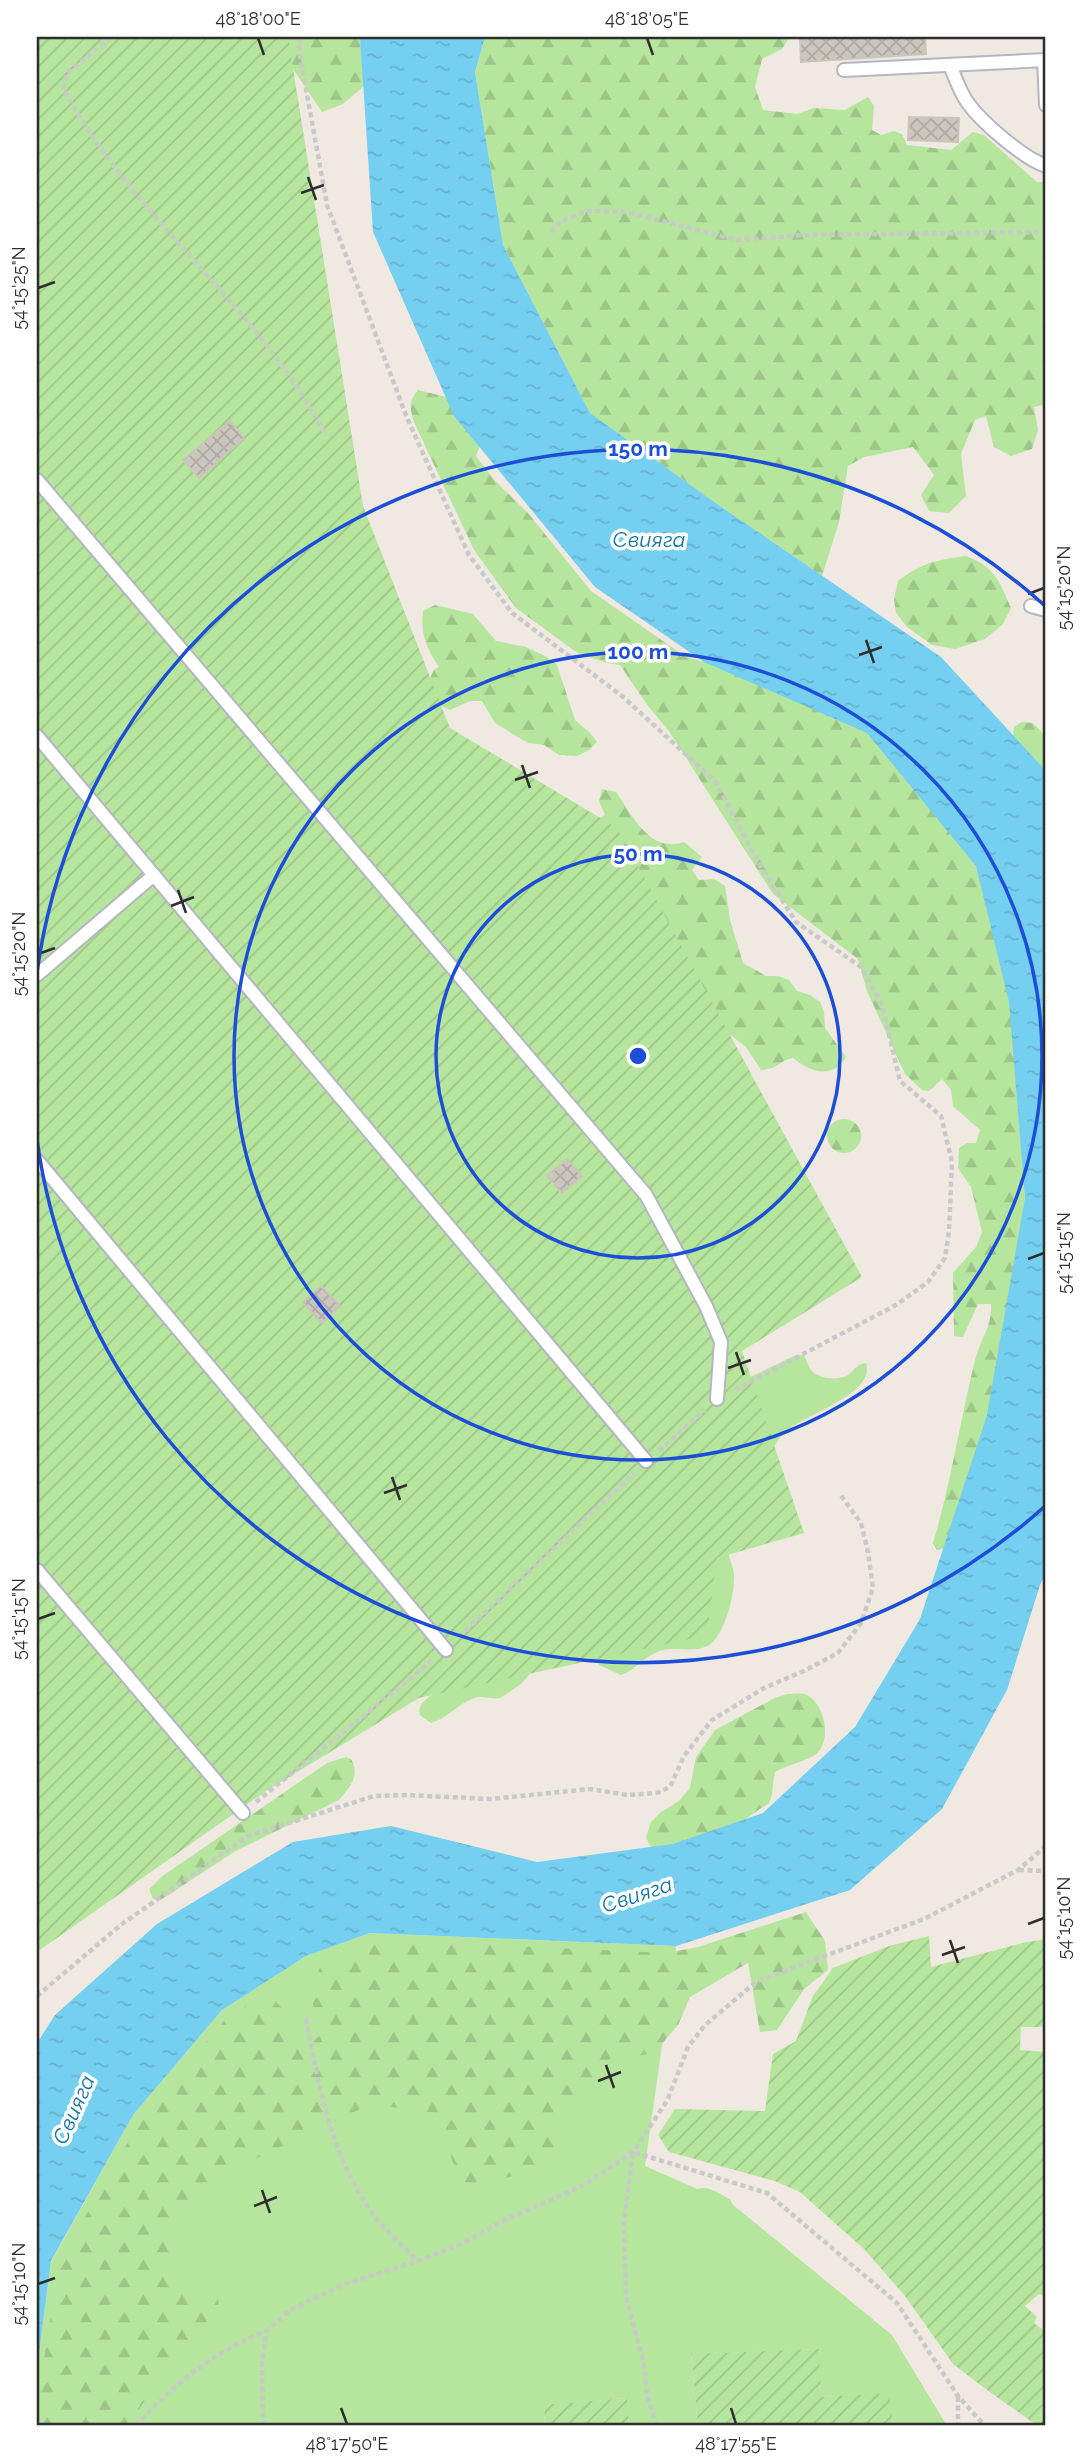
<svg xmlns="http://www.w3.org/2000/svg" width="1083" height="2463" font-family="Raleway,sans-serif">
<style>
.grass{fill:#b6e59e}
.forest{fill:url(#forest-firs)}
.garden{fill:url(#garden-furrows)}
.water{fill:url(#water-ripples)}
.building{fill:url(#building-cross-hatch);stroke:#cbc5ba;stroke-width:2}
.lines{fill:none;stroke-linecap:round;stroke-linejoin:round}
.service-casing{stroke:#b4b7c1;stroke-width:16}
.path{stroke:#c9c9c9;stroke-width:4.5;stroke-dasharray:5 3.5;stroke-linecap:butt}
.service{stroke:#fff;stroke-width:12}
.ticks{fill:none;stroke:#2e2e2e;stroke-width:2.5}
.ring{fill:none;stroke:#1d4ed8;stroke-width:3.5}
.labels{text-anchor:middle;stroke-width:7;stroke-linejoin:round;paint-order:stroke}
.water-label{font-size:21px;font-style:italic;fill:#0d6fa3;stroke:#fff}
.centre{fill:#1d4ed8;stroke:#fff;stroke-width:3.5}
.ring-label{font-size:21px;text-anchor:middle;font-weight:bold;fill:#1d4ed8;stroke:#fff;stroke-width:7;stroke-linejoin:round;paint-order:stroke}
.neatline{fill:none;stroke:#2e2e2e;stroke-width:2.5}
.ticks-label{font-size:18px;text-anchor:middle;fill:#2e2e2e}
</style>
<defs>
<pattern id="forest-firs" width="22" height="20" patternUnits="userSpaceOnUse" patternTransform="scale(1.75)"><rect width="22" height="20" fill="#b6e59e"/><path d="M5 1l3.5 6h-7zM16 11l3.5 6h-7z" fill="#9dc588"/></pattern>
<pattern id="garden-furrows" width="10" height="10" patternUnits="userSpaceOnUse" patternTransform="scale(1.75)"><rect width="10" height="10" fill="#b6e59e"/><path d="M-1 1l2-2M0 10L10 0M9 11l2-2" fill="none" stroke="#9dc588"/></pattern>
<pattern id="water-ripples" width="26" height="14" patternUnits="userSpaceOnUse" patternTransform="scale(1.75)"><rect width="26" height="14" fill="#75cff0"/><path d="M2 4q2-2 4 0t4 0M15 11q2-2 4 0t4 0" fill="none" stroke="#66b2ce"/></pattern>
<pattern id="building-cross-hatch" width="8" height="8" patternUnits="userSpaceOnUse" patternTransform="scale(1.75)"><rect width="8" height="8" fill="#cbc7bf"/><path d="M0 0l8 8M0 8l8-8" fill="none" stroke="#afaba4"/></pattern>
</defs>
<rect width="100%" height="100%" fill="#efe9e1"/>
<!-- grass -->
<g class="grass">
<path d="M 796,1355 L 804,1355 C 806,1359 808,1366 811,1370 C 818,1379 839,1381 848,1375 C 855,1370 856,1364 866,1363 C 877,1393 804,1415 786,1431 C 775,1441 768,1459 761,1472 C 749,1496 737,1520 725,1544 C 728,1554 733,1565 734,1575 C 735,1594 724,1641 705,1647 C 689,1653 672,1645 657,1652 C 643,1658 635,1670 621,1675 L 599,1665 L 594,1649 L 742,1381 Z"/>
<path d="M 543,1659 L 521,1684 L 500,1698 C 491,1700 481,1694 472,1699 C 457,1705 447,1718 431,1723 L 420,1715 L 419,1710 L 422,1703 L 437,1690 Z"/>
<path d="M 370,1933 L 676,1946 L 645,2166 L 697,2189 C 709,2185 720,2194 731,2200 L 732,2204 L 892,2335 L 947,2426 L 893,2426 L 888,2394 L 821,2397 L 818,2349 L 691,2355 L 698,2426 L 629,2426 L 626,2398 L 544,2406 L 545,2426 L 37,2426 L 37,2370 L 51,2262 L 133,2115 L 222,2010 L 306,1956 Z"/>
</g>
<!-- forest -->
<g class="forest">
<polygon points="288,37 360,37 364,86 343,104 322,112 291,66"/>
<polygon points="485,37 790,37 782,49 762,59 755,87 763,110 797,114 814,108 845,110 868,97 874,106 872,130 881,135 894,131 902,134 907,145 951,150 973,132 984,135 1037,182 1046,182 1046,404 1034,407 1038,430 1032,449 1011,456 994,447 986,416 975,420 961,454 966,496 949,513 929,511 921,495 934,475 913,447 864,457 848,466 839,522 822,576 717,504 590,413 503,245 475,72"/>
<path d="M 418,390 L 463,401 L 484,435 L 476,456 L 494,480 L 528,513 L 591,591 L 686,657 L 771,680 L 876,735 L 959,833 L 1000,914 L 1014,983 L 1027,1209 L 1013,1356 L 955,1546 L 937,1550 L 933,1543 C 951,1483 960,1421 975,1360 C 980,1340 993,1324 991,1304 L 978,1304 L 963,1337 L 954,1336 L 953,1273 L 976,1247 L 982,1232 L 971,1187 L 958,1168 L 959,1148 L 967,1143 L 976,1143 L 980,1130 L 953,1106 L 951,1090 L 942,1079 L 929,1091 L 922,1090 L 905,1074 L 867,991 L 858,959 L 773,894 L 669,731 L 648,706 L 620,665 L 607,663 L 576,652 L 516,608 L 474,550 L 414,422 C 410,408 408,402 418,390 Z"/>
<path d="M 966,556 C 995,567 999,580 1011,608 L 1003,624 L 985,639 L 955,649 L 932,645 L 907,627 L 896,613 L 894,599 L 898,581 C 922,563 935,560 966,556 Z"/>
<path d="M 435,605 L 473,614 L 496,641 L 526,647 L 545,656 L 557,665 L 575,720 L 590,733 L 597,742 L 589,750 L 577,756 L 559,755 L 544,745 L 528,743 L 495,723 L 482,701 L 470,701 L 450,710 L 436,704 L 428,682 L 434,670 L 439,667 C 427,649 420,634 423,611 Z"/>
<polygon points="1022,722 1033,723 1046,737 1046,788 1012,749 1014,727"/>
<path d="M 602,789 L 616,792 C 632,815 650,854 684,842 L 702,857 L 692,870 L 699,880 L 714,879 L 725,886 L 730,920 L 743,963 L 766,976 L 778,976 L 789,980 L 797,991 L 810,995 L 820,1002 L 824,1012 L 825,1028 L 846,1057 C 833,1079 811,1073 793,1058 C 778,1061 779,1069 761,1070 L 746,1047 L 716,1024 L 585,826 L 605,815 L 599,801 Z"/>
<circle cx="844" cy="1136" r="17"/>
<path d="M 787,1694 C 794,1694 803,1692 809,1696 C 824,1707 831,1735 819,1751 C 812,1760 786,1765 775,1772 C 772,1783 774,1793 769,1803 L 726,1832 L 657,1852 L 649,1844 L 646,1837 L 651,1822 L 661,1812 L 679,1801 L 690,1788 L 696,1757 L 715,1730 L 775,1698 Z"/>
<path d="M 346,1757 L 351,1759 C 361,1776 349,1788 339,1800 L 234,1852 L 167,1896 L 160,1900 L 153,1899 L 149,1889 L 164,1875 L 327,1763 Z"/>
<polygon points="806,1912 825,1941 828,1970 804,1989 777,2030 760,2032 748,1963 690,1997 678,2025 654,2053 636,2056 615,2051 595,2083 557,2117 559,2144 546,2166 502,2179 468,2186 452,2161 442,2114 371,2104 211,2180 170,2228 173,2276 184,2291 218,2298 220,2321 175,2357 133,2418 123,2426 38,2426 45,2352 60,2260 143,2116 229,2015 268,1994 287,2013 294,2042 307,2048 322,2033 310,1996 320,1967 380,1940 666,1953 698,1947"/>
</g>
<!-- garden -->
<g class="garden">
<polygon points="37,37 288,37 363,506 450,728 617,828 862,1277 742,1351 804,1533 717,1558 707,1635 419,1698 266,1791 37,1952"/>
<polygon points="929,1936 931,1967 1027,1942 1046,1939 1046,2027 1021,2027 1020,2050 1046,2052 1046,2297 1039,2294 1025,2306 1037,2317 1034,2323 1046,2332 1046,2426 1038,2426 987,2390 953,2364 905,2296 864,2249 800,2192 775,2181 669,2152 658,2135 675,2109 765,2111 773,2054 796,2041 813,1996 833,1968 889,1946"/>
<polygon points="819,2349 821,2397 889,2393 893,2426 698,2426 691,2354"/>
<polygon points="627,2398 629,2426 545,2426 544,2405"/>
</g>
<!-- water -->
<polygon class="water" points="360,37 485,37 475,72 503,245 590,413 717,504 941,657 1046,771 1046,1573 1040,1585 1007,1690 942,1809 850,1890 676,1946 370,1933 306,1956 222,2010 133,2115 51,2261 37,2370 37,2043 55,2015 157,1924 293,1842 391,1826 537,1862 673,1844 763,1813 855,1727 920,1619 987,1415 1025,1198 1009,1002 976,866 867,733 704,662 595,587 454,416 373,232"/>
<!-- building -->
<g class="building">
<polygon points="800,37 925,37 926,54 801,62"/>
<polygon points="909,117 959,118 958,142 908,140"/>
<polygon points="230,421 244,438 199,478 183,460"/>
<polygon points="567,1159 582,1176 562,1193 547,1176"/>
<polygon points="321,1286 340,1306 322,1323 303,1303"/>
</g>
<g class="lines">
<!-- service casing -->
<g class="service-casing">
<g id="service">
<polyline points="1044,60 1046,105"/>
<path d="M 950,65 C 954,75 958,86 963,95 C 974,117 1023,158 1046,166"/>
<polyline points="844,70 1046,60"/>
<polyline points="37,480 646,1195 706,1306 721,1342 717,1399"/>
<polyline points="1031,606 1046,610"/>
<polyline points="37,736 646,1461"/>
<polyline points="37,975 154,875"/>
<polyline points="37,1160 446,1650"/>
<polyline points="37,1570 243,1813"/>
</g>
</g>
<!-- path -->
<g class="path">
<path d="M 111,37 L 67,73 L 63,88 C 132,218 259,306 326,436"/>
<polyline points="300,37 299,50 327,205 407,418 469,555 512,613 622,696 715,781 757,860 796,922 861,967 882,1005 900,1081 941,1116 952,1162 949,1231 945,1258 928,1282 896,1305 735,1390"/>
<polyline points="551,232 562,221 586,211 627,212 737,240 805,235 1046,232"/>
<polyline points="659,1451 705,1410"/>
<polyline points="459,1637 634,1473"/>
<polyline points="256,1802 432,1661"/>
<polyline points="1019,1870 1046,1871"/>
<polyline points="37,1996 122,1924 248,1836 374,1796 406,1795 491,1799 590,1789 627,1795 657,1793 670,1787 684,1756 712,1720 764,1688 804,1671 838,1653 861,1623 873,1588 868,1552 861,1523 839,1493"/>
<path d="M 306,2019 C 319,2086 330,2153 370,2210 C 383,2229 402,2245 418,2261"/>
<polyline points="958,2397 958,2426"/>
<path d="M 136,2426 C 178,2381 208,2355 266,2331"/>
<polyline points="263,2426 262,2362 267,2331 290,2310 345,2284 418,2261 461,2244 505,2220 582,2186 633,2152 667,2101 688,2047 705,2025 756,1982 926,1918 1018,1870 1046,1846"/>
<polyline points="657,2426 647,2396 644,2365 626,2296 624,2221 633,2152 767,2193 897,2303 958,2396 985,2426"/>
</g>
<!-- service -->
<use href="#service" class="service"/>
</g>
<!-- ticks -->
<path class="ticks" d="M 258,38 L 264,55M 647,38 L 653,55M 308,177 L 316,200M 301,193 L 324,185M 38,288 L 55,282M 1028,594 L 1044,588M 866,640 L 874,663M 859,655 L 882,647M 522,765 L 530,788M 515,780 L 538,772M 178,890 L 186,913M 171,906 L 194,897M 38,954 L 55,948M 1028,1259 L 1044,1253M 736,1352 L 744,1375M 728,1368 L 751,1360M 392,1477 L 400,1500M 384,1493 L 407,1485M 38,1619 L 55,1613M 1028,1924 L 1044,1918M 950,1940 L 958,1963M 942,1955 L 965,1947M 606,2065 L 614,2088M 598,2081 L 621,2072M 262,2190 L 270,2213M 254,2206 L 277,2197M 38,2284 L 55,2278M 341,2408 L 347,2424M 731,2408 L 736,2424"/>
<!-- distance rings -->
<g class="ring">
<circle cx="638" cy="1056" r="202"/>
<circle cx="638" cy="1056" r="404"/>
<path d="M1044 1507A607 607 0 0 1 37 1140M37 972A607 607 0 0 1 1044 605"/>
</g>
<g class="labels">
<!-- water labels -->
<g class="water-label">
<text x="649" y="547">Свияга</text>
<text transform="translate(637 1895) rotate(-18)" y="7">Свияга</text>
<text transform="translate(74 2110) rotate(-66)" y="7">Свияга</text>
</g>
</g>
<circle cx="638" cy="1056" r="10" class="centre"/>
<g class="ring-label">
<text x="638" y="456">150 m</text>
<text x="638" y="659">100 m</text>
<text x="638" y="861">50 m</text>
</g>
<!-- border -->
<rect width="1083" height="2463" fill="none" stroke="#ffffff" stroke-width="77"/>
<rect x="38" y="38" width="1006" height="2386" class="neatline"/>
<g class="ticks-label">
<text x="258" y="25">48°18'00"E</text>
<text x="647" y="25">48°18'05"E</text>
<text transform="translate(19 288) rotate(-90)" y="6">54°15'25"N</text>
<text transform="translate(1064 588) rotate(-90)" y="6">54°15'20"N</text>
<text transform="translate(19 954) rotate(-90)" y="6">54°15'20"N</text>
<text transform="translate(1064 1253) rotate(-90)" y="6">54°15'15"N</text>
<text transform="translate(19 1619) rotate(-90)" y="6">54°15'15"N</text>
<text transform="translate(1064 1918) rotate(-90)" y="6">54°15'10"N</text>
<text transform="translate(19 2284) rotate(-90)" y="6">54°15'10"N</text>
<text x="347" y="2450">48°17'50"E</text>
<text x="736" y="2450">48°17'55"E</text>
</g>
</svg>
